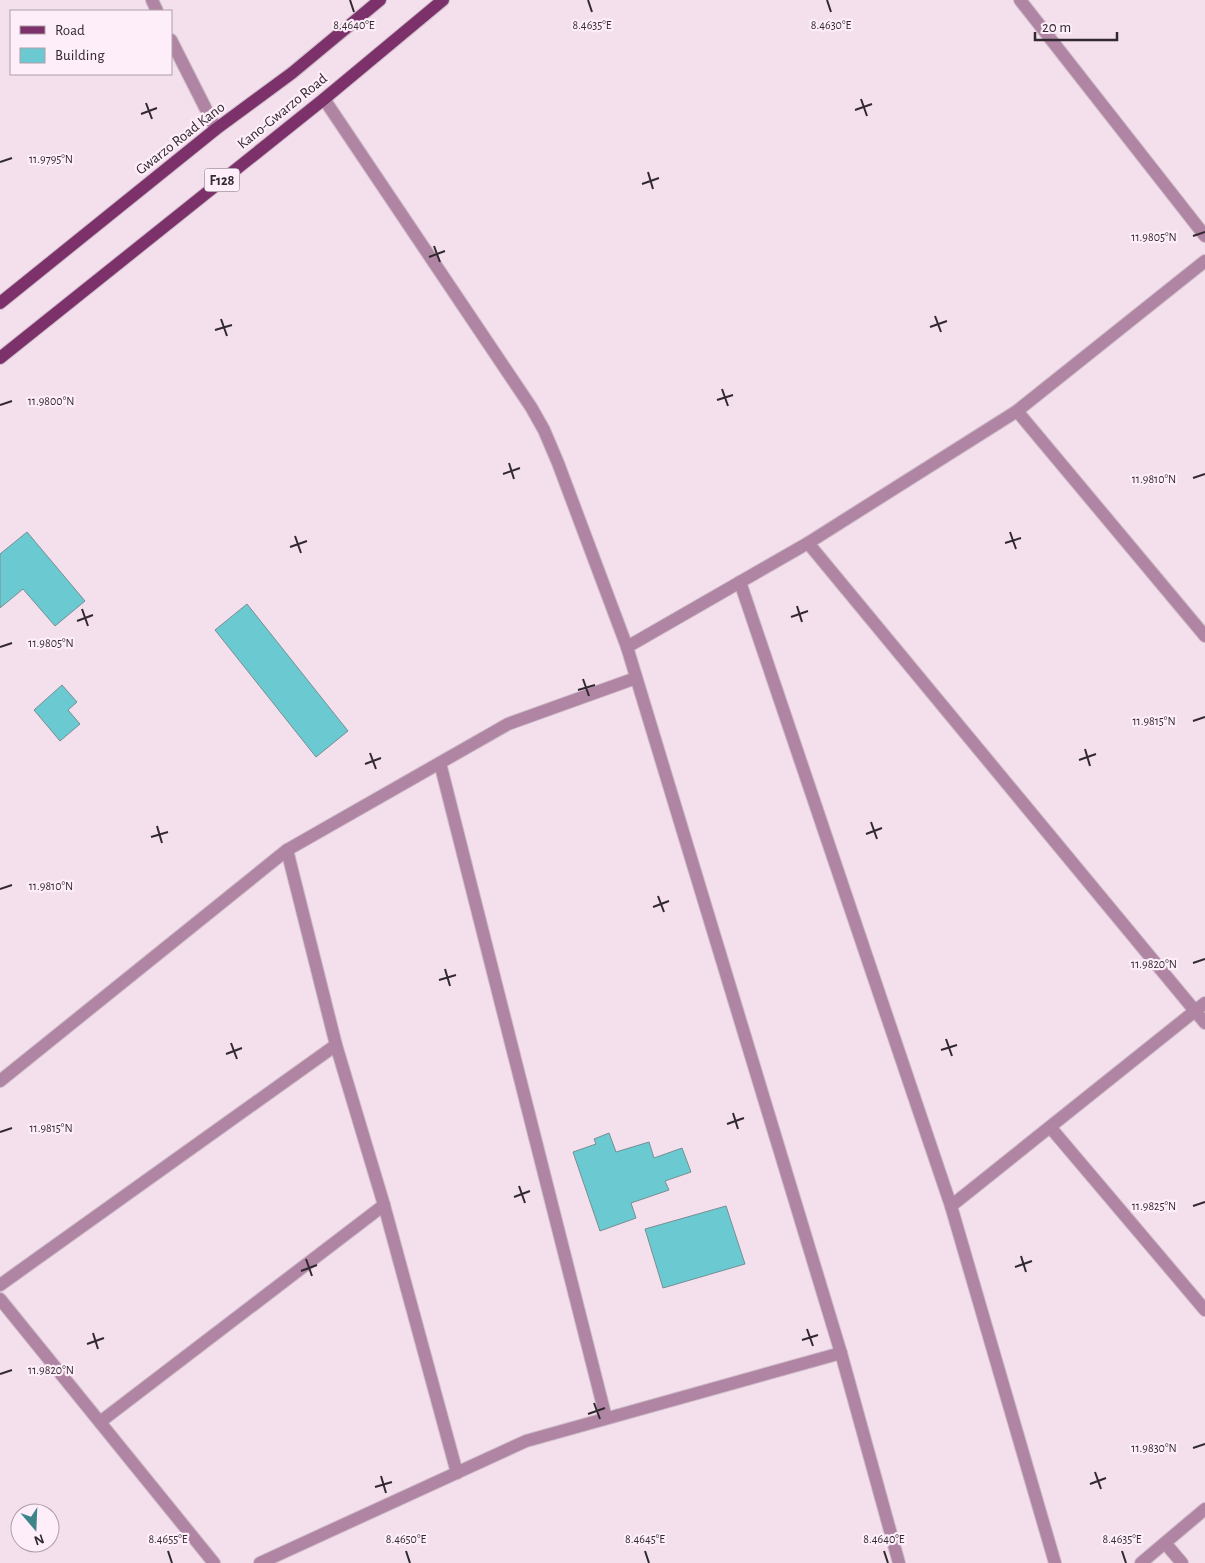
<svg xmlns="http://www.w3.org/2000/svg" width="1205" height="1563" font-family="'Alegreya Sans',sans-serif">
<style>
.building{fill:#6bc9d1;stroke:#768f91}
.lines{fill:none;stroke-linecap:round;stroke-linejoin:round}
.street-casing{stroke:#cdbbc7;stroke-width:14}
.primary-casing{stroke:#cdbbc7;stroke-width:14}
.street{stroke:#b085a4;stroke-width:12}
.primary{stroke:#7c316b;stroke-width:12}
.ticks{fill:none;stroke:#31292f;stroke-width:2}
.labels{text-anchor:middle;stroke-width:4.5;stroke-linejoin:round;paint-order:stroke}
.shield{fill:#feeef9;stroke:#6e646c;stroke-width:1}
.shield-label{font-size:14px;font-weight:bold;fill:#31292f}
.street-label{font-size:15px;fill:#31292f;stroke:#feeef9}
.ticks-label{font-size:12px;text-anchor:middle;fill:#31292f;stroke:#feeef9;stroke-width:4.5;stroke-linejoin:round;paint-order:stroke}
</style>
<rect width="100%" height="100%" fill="#f4e0ed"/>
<!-- building -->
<g class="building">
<polygon points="27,532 85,601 55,626 23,589 0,608 0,554"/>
<polygon points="247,604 348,731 316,757 215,630"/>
<polygon points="62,685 77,702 68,710 80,724 60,741 34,710"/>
<polygon points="609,1133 616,1152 649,1142 654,1158 682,1148 691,1172 665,1181 669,1190 631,1203 636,1218 600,1231 573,1152 596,1144 594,1139"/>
<polygon points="726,1206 745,1264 663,1288 645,1229"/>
</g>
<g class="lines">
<!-- street casing -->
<g class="street-casing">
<g id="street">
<polyline points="152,0 157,11"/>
<polyline points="1020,0 1205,236"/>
<polyline points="171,40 216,129"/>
<polyline points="324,99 531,407 544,430 558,463 627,647 841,1353 899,1563"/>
<polyline points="1017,411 1205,636"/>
<polyline points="808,543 1205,1023"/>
<polyline points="740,582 951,1206 1055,1563"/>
<polyline points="627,647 808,543 1017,411 1205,261"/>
<polyline points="440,763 606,1418"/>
<polyline points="287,850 336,1045 384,1205 457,1473"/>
<polyline points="0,1081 287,850 508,724 636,678"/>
<polyline points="1050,1127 1205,1310"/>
<polyline points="951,1206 1205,1003"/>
<polyline points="0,1285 336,1045"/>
<polyline points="0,1299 214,1563"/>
<polyline points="100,1422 384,1205"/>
<polyline points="1165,1543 1182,1563"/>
<polyline points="260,1563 526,1441 841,1353"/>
<polyline points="1141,1563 1205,1509"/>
</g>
</g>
<!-- primary casing -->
<g class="primary-casing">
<g id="primary">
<polyline points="0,303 216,129 292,73 380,0"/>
<polyline points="0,358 324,99 443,0"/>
</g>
</g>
<!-- street -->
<use href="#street" class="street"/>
<!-- primary -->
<use href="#primary" class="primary"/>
</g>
<!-- ticks -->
<path class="ticks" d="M 350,0 L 354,12M 588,0 L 592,12M 827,0 L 831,12M 861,99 L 867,116M 146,103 L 152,119M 855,110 L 872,104M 141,114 L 157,108M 0,162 L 12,158M 648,172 L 653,189M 642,184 L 659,178M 1193,236 L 1205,232M 434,246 L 440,262M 429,257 L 445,251M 935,316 L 941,332M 221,319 L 227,336M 930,327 L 947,321M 215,330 L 232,325M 722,389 L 728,406M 717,400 L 733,395M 0,405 L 12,401M 509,463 L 514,479M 503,474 L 520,468M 1193,478 L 1205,474M 1010,532 L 1016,549M 295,536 L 301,553M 1005,543 L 1021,538M 290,547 L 307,541M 797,606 L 802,622M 82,609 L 88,626M 791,617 L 808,611M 77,621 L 93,615M 0,647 L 12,643M 583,679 L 589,696M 578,690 L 595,685M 1193,721 L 1205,717M 1085,749 L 1090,766M 370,753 L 376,769M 1079,760 L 1096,754M 365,764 L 381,758M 871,822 L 877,839M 157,826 L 162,843M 866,834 L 882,828M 151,837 L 168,832M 0,889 L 12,885M 658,896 L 664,912M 653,907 L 669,901M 1193,963 L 1205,959M 445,969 L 450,986M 439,980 L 456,975M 946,1039 L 952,1056M 231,1043 L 237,1059M 941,1050 L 957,1045M 226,1054 L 242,1048M 733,1113 L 738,1129M 727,1124 L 744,1118M 0,1132 L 12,1128M 519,1186 L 525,1203M 514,1197 L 530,1191M 1193,1206 L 1205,1202M 1021,1256 L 1026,1272M 306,1259 L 312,1276M 1015,1267 L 1032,1261M 301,1271 L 317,1265M 807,1329 L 813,1346M 93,1333 L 98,1349M 802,1340 L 818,1335M 87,1344 L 104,1338M 0,1374 L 12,1370M 594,1403 L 600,1419M 588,1414 L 605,1408M 1193,1448 L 1205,1444M 1095,1472 L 1101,1489M 381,1476 L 386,1493M 1090,1484 L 1106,1478M 375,1487 L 392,1482M 168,1551 L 172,1563M 406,1551 L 410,1563M 645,1551 L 649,1563M 884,1551 L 888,1563M 1122,1551 L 1126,1563"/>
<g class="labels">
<!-- shield labels -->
<rect class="shield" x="204.5" y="168.5" width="35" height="23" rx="4"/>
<g class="shield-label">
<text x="222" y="185">F128</text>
</g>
<!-- street labels -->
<g class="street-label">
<text transform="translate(282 111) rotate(-39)" y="5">Kano-Gwarzo Road</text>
<text transform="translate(180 138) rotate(-38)" y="5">Gwarzo Road Kano</text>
</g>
</g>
<g class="ticks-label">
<text x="354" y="29">8.4640°E</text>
<text x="592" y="29">8.4635°E</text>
<text x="831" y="29">8.4630°E</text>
<text x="51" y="163">11.9795°N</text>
<text x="1154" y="241">11.9805°N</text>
<text x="51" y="405">11.9800°N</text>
<text x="1154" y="483">11.9810°N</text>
<text x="51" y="647">11.9805°N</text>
<text x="1154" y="725">11.9815°N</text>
<text x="51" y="890">11.9810°N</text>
<text x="1154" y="968">11.9820°N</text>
<text x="51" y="1132">11.9815°N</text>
<text x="1154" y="1210">11.9825°N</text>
<text x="51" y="1374">11.9820°N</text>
<text x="1154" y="1452">11.9830°N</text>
<text x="168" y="1543">8.4655°E</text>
<text x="406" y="1543">8.4650°E</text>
<text x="645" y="1543">8.4645°E</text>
<text x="884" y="1543">8.4640°E</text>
<text x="1122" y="1543">8.4635°E</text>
</g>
<!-- legend -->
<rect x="10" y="10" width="162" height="65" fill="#feeef9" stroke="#ac9fa8"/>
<rect x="20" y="26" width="25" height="8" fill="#7c316b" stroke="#ac9fa8"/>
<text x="55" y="35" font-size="15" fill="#31292f">Road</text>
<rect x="20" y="48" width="25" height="15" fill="#6bc9d1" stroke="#ac9fa8"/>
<text x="55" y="60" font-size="15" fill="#31292f">Building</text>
<!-- north arrow -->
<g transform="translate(35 1528) rotate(161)"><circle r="24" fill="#feeef9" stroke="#ac9fa8"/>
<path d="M0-4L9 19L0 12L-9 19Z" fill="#3d858b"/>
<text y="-8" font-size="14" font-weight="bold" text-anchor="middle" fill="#31292f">N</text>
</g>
<!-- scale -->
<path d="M1035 32v8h82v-8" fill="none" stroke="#31292f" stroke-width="2.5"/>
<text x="1042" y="32" font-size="15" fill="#31292f" stroke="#feeef9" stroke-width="4" paint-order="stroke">20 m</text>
</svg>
